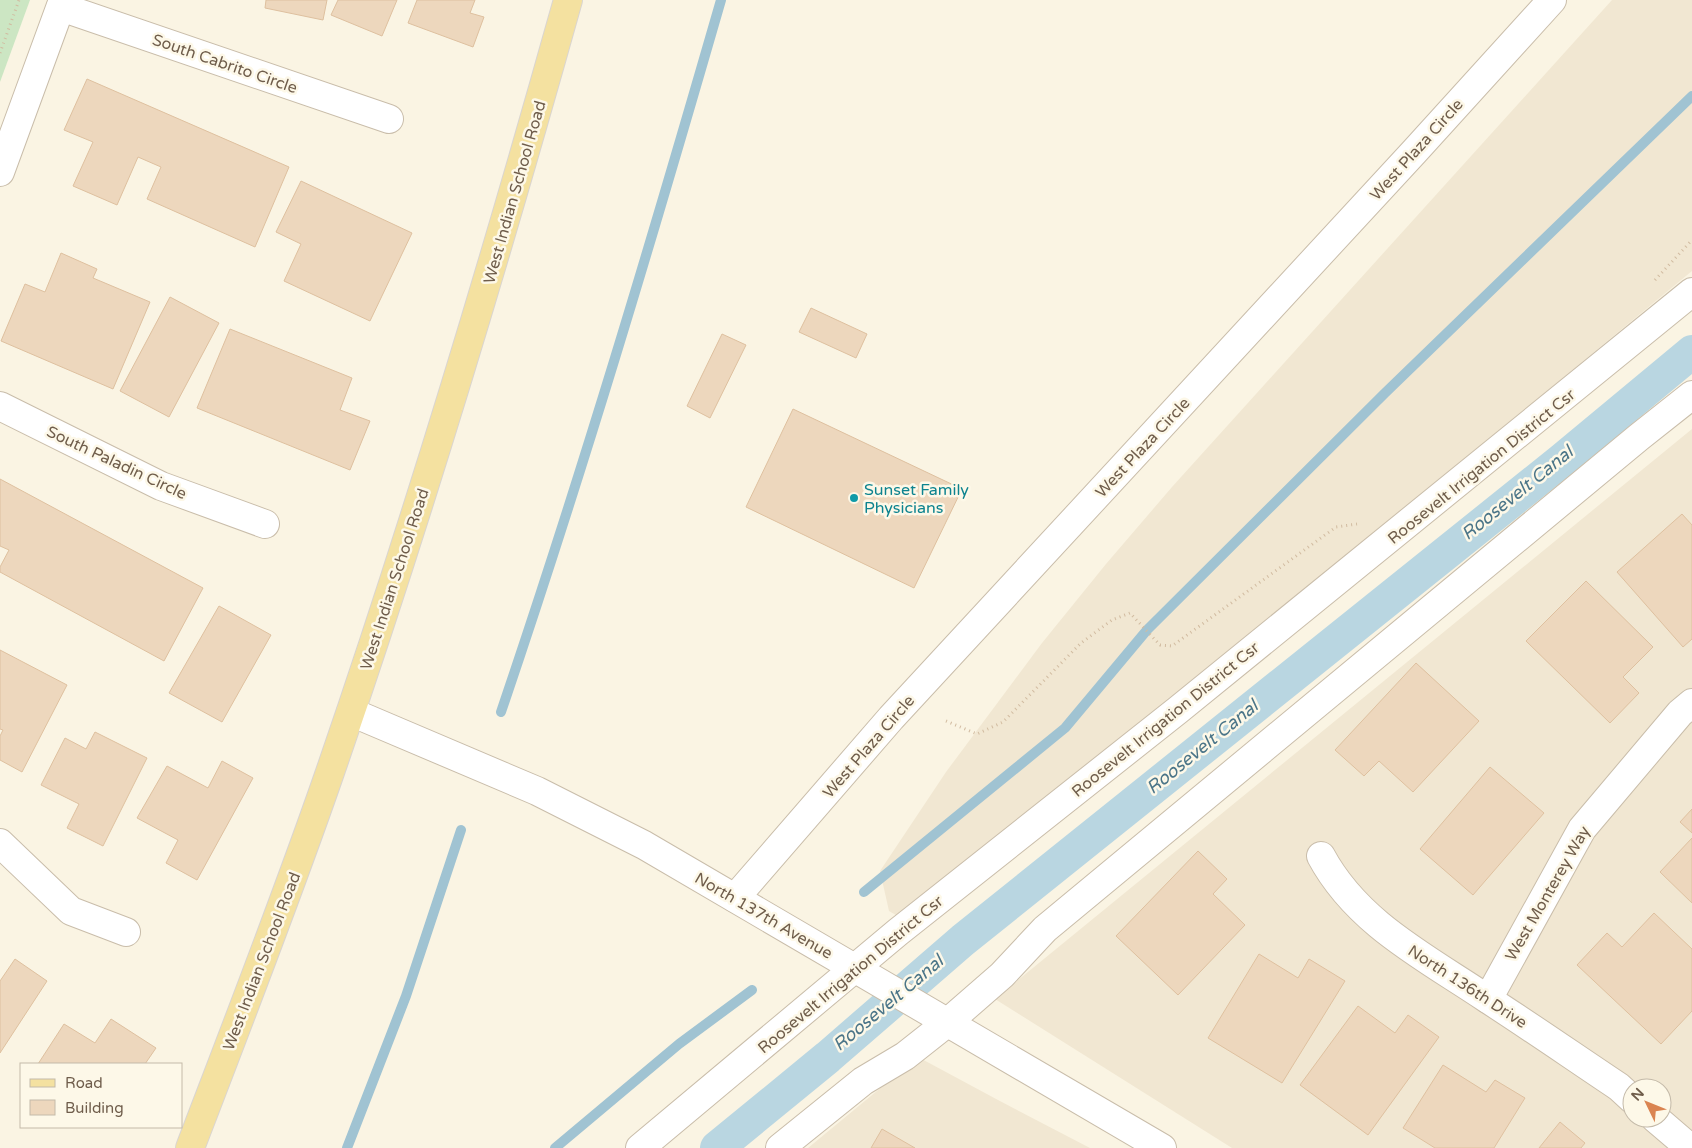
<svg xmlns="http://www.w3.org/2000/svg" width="1692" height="1148" font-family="'Varela Round',sans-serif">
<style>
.residential{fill:#f1e7d2;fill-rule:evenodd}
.green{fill:#cce6c3}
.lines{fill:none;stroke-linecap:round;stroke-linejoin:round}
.stream{stroke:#a0c3d2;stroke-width:10}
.canal{stroke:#b9d6e1;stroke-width:34}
.building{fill:#edd7bd;stroke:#dec09f}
.minor-casing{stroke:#c9bdaa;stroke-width:30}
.major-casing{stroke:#dad5d0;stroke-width:30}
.path{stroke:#d1bba0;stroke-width:3;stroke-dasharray:1 4;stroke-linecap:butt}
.minor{stroke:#fff;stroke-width:28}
.major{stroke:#f4e1a0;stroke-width:28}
.culture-dot{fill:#0f9aa8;stroke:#fdf8e8;stroke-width:2}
.labels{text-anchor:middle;stroke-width:5;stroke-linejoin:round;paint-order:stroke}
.street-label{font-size:16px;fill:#6f5d4b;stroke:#fdf8e8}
.culture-label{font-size:16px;fill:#0d838f;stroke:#fdf8e8;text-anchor:start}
.water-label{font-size:18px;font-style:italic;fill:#4b7588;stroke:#fdf8e8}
</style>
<rect width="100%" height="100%" fill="#faf4e3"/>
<!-- residential -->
<g class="residential">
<polygon points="1612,0 1692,0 1692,271 906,921 889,911 880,871 946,772 1042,643 1106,564 1172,487"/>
<path d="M 1692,429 L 1692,1148 L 1232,1148 L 995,999 ZM 1632,1088 L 1662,1088 L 1662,1118 L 1632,1118 Z"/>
<polygon points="918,1057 998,1100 1090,1148 808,1148"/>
</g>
<!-- green -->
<polygon class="green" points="0,0 30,0 0,82"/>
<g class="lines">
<!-- stream -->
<g class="stream">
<path d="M 501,712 C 581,477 652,239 721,0"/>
<polyline points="864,892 1065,728 1147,630 1385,393 1692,96"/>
<polyline points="347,1148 406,996 461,830"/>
<polyline points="555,1148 679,1044 752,990"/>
</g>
<!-- canal -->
<polyline class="canal" points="717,1148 828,1057 963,940 1562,460 1692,352"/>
</g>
<!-- building -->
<g class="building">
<polygon points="266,0 327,0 323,20 265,8"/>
<polygon points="338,0 397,0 382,36 331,15"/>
<polygon points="417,0 475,0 470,13 484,17 473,47 408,23"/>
<polygon points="87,79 289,167 255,247 147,199 161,167 138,157 117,205 73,186 93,142 64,130"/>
<polygon points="301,181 412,233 370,321 284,281 301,244 276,232"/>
<polygon points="61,253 97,269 93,278 150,302 113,389 1,341 25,284 45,292"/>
<polygon points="170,297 219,323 169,417 120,391"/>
<polygon points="811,308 867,334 856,358 799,332"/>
<polygon points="230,329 352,378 340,410 370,421 350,470 197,408"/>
<polygon points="722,334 746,345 710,418 687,406"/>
<polygon points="793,409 962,489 914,588 746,507"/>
<polygon points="0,479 203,588 164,661 0,572 0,567 9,550 0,546"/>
<polygon points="1682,514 1692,525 1692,639 1683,647 1617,572"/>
<polygon points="1586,581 1653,647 1623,677 1639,693 1610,723 1526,641"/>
<polygon points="219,606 271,635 222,722 169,693"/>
<polygon points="0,650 67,685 22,772 0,760 0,736 3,730 0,729"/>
<polygon points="1416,663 1479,721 1413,792 1379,761 1364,776 1335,750"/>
<polygon points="95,732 147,758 103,846 67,828 79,804 41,785 65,738 86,749"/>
<polygon points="222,761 253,778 197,880 166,863 178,840 137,818 167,766 208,788"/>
<polygon points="1490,767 1544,813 1473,895 1420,849"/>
<polygon points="1692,809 1692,833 1680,822"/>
<polygon points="1692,838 1692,903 1660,872"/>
<polygon points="1198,851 1227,879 1213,894 1245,925 1178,995 1116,936"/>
<polygon points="1654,913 1692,949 1692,1011 1661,1044 1577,965 1607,933 1622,947"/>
<polygon points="1259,954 1298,978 1309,959 1345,981 1282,1083 1208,1038"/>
<polygon points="15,959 47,981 0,1053 0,981"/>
<polygon points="1358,1006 1395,1033 1408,1015 1439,1037 1368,1135 1300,1085"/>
<polygon points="111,1019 156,1048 145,1064 38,1064 64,1024 95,1043"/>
<polygon points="1443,1065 1486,1092 1495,1080 1525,1098 1494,1148 1435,1148 1403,1128"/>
<polygon points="1560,1122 1585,1143 1581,1148 1539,1148"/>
<polygon points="882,1129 915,1148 871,1148"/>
</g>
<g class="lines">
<!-- minor casing -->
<g class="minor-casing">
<g id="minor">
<polyline points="61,7 389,119"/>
<polyline points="0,172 63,0"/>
<polyline points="0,406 161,486 265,524"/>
<polyline points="351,712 537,791 644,845 1162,1148"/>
<polyline points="0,843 71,911 126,932"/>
<path d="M 1321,856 C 1357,923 1425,957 1486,998 C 1531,1027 1574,1057 1619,1087 L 1632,1099"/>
<polyline points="735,898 891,718 1414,152 1552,0"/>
<polyline points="1488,999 1582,829 1680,713 1692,703"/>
<polyline points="1655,1118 1690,1148"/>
<polyline points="640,1148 898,932 1178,710 1692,292"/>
<polyline points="780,1148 863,1081 905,1056 948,1022 1002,975 1045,929 1639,437 1692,395"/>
</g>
</g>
<!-- major casing -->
<g class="major-casing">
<path id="major" d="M 190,1148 C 237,1025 285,902 328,778 C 417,521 495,261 568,0"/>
</g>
<!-- path -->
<g class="path">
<polyline points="0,53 19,0"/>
<polyline points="1655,280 1692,240"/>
<polyline points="946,721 977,734 1003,722 1081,643 1112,620 1130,613 1160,645 1172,646 1336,527 1357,524"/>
</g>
<!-- minor -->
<use href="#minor" class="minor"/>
<!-- major -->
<use href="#major" class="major"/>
</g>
<!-- markers -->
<circle class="culture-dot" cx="854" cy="498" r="5"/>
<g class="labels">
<!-- street labels -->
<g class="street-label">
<text transform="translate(225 63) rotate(19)" y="6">South Cabrito Circle</text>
<text transform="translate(1416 149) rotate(-48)" y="6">West Plaza Circle</text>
<text transform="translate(514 192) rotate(-74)" y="6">West Indian School Road</text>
<text transform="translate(1142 447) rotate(-47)" y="6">West Plaza Circle</text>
<text transform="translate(117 462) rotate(25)" y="6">South Paladin Circle</text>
<text transform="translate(1481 466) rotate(-39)" y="6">Roosevelt Irrigation District Csr</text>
<text transform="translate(394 579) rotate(-72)" y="6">West Indian School Road</text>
<text transform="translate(1165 719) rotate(-39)" y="6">Roosevelt Irrigation District Csr</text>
<text transform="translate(868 746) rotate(-49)" y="6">West Plaza Circle</text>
<text transform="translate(1547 893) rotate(-60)" y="6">West Monterey Way</text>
<text transform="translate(764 915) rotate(30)" y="6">North 137th Avenue</text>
<text transform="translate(261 961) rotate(-69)" y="6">West Indian School Road</text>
<text transform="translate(850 974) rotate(-40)" y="6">Roosevelt Irrigation District Csr</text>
<text transform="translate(1468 986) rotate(33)" y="6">North 136th Drive</text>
</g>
<!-- culture labels -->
<g class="culture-label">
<text x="864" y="495">Sunset Family<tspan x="864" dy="18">Physicians</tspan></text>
</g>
<!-- water labels -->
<g class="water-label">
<text transform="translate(1517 493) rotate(-39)" y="6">Roosevelt Canal</text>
<text transform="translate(1202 747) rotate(-39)" y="6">Roosevelt Canal</text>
<text transform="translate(888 1003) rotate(-40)" y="6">Roosevelt Canal</text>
</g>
</g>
<!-- legend -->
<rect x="20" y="1063" width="162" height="65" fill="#fdf8e8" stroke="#c4baa9"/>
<rect x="30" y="1079" width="25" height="8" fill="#f4e1a0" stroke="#c4baa9"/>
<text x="65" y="1088" font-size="15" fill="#6f5d4b">Road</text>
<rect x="30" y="1100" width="25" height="15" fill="#edd7bd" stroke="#c4baa9"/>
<text x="65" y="1113" font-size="15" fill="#6f5d4b">Building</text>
<!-- north arrow -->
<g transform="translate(1647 1103) rotate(313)"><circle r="24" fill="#fdf8e8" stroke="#c4baa9"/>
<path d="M0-4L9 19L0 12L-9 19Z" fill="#da8451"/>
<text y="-8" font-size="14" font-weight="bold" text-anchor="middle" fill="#6f5d4b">N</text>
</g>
</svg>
